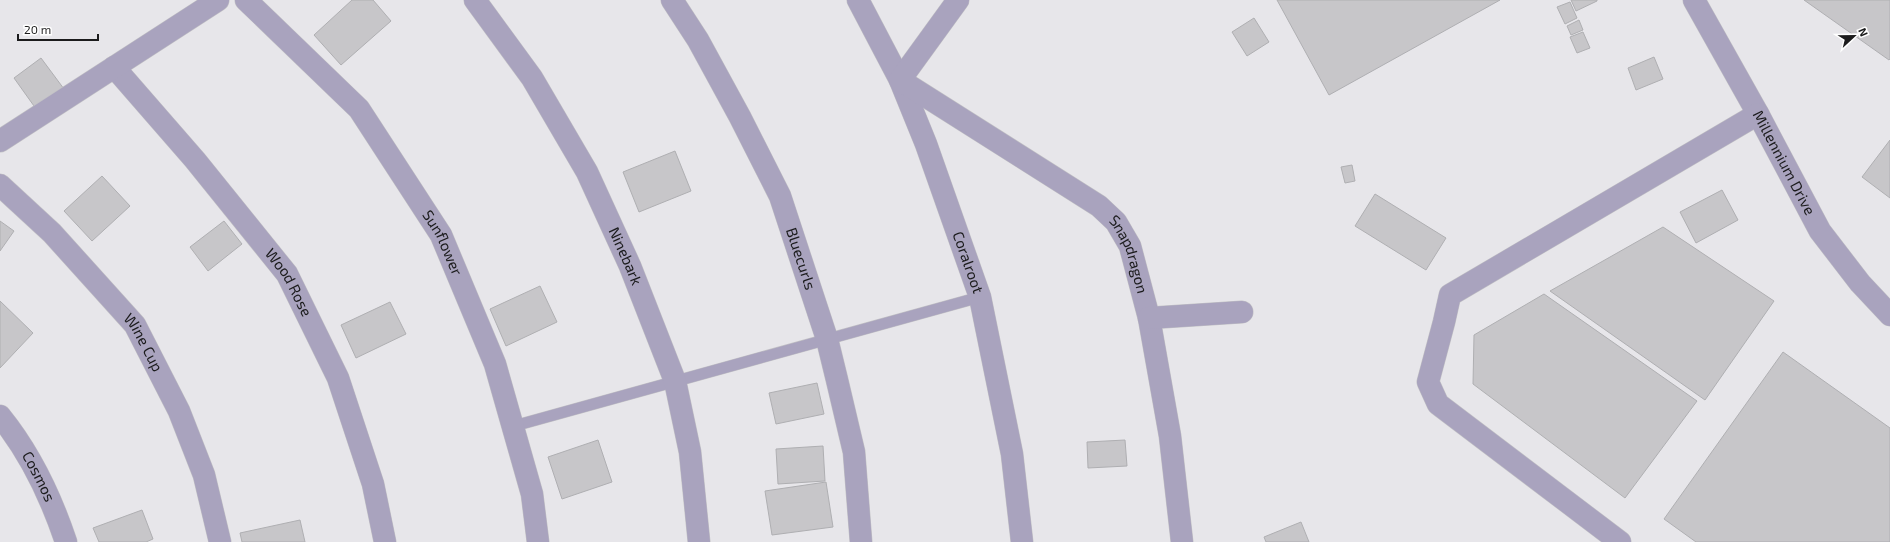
<svg xmlns="http://www.w3.org/2000/svg" width="1890" height="542" font-family="'Exo 2',sans-serif">
<style>
.building{fill:#c7c6c9;stroke:#afafb2}
.lines{fill:none;stroke-linecap:round;stroke-linejoin:round}
.service-casing{stroke:#c2c1c5;stroke-width:12}
.minor-casing{stroke:#c2c1c5;stroke-width:23}
.service{stroke:#a9a3be;stroke-width:11}
.minor{stroke:#a9a3be;stroke-width:22}
.labels{text-anchor:middle;stroke-width:3;stroke-linejoin:round;paint-order:stroke}
.street-label{font-size:15px;fill:#1b1b1c;stroke:#fff}
</style>
<rect width="100%" height="100%" fill="#e7e6ea"/>
<!-- building -->
<g class="building">
<polygon points="352,0 373,0 391,21 341,65 314,35"/>
<polygon points="1277,0 1500,0 1329,95"/>
<polygon points="1571,0 1597,0 1597,1 1576,11"/>
<polygon points="1804,0 1890,0 1890,59 1889,60"/>
<polygon points="1570,2 1577,18 1565,24 1557,7"/>
<polygon points="1254,18 1269,42 1247,56 1232,32"/>
<polygon points="1579,20 1583,30 1571,35 1567,26"/>
<polygon points="1583,32 1590,48 1577,53 1570,37"/>
<polygon points="1654,57 1663,79 1636,90 1628,68"/>
<polygon points="41,58 67,93 39,113 14,78"/>
<polygon points="1890,140 1890,198 1862,177"/>
<polygon points="675,151 691,191 639,212 623,172"/>
<polygon points="1352,165 1355,181 1345,183 1341,167"/>
<polygon points="102,176 130,206 92,241 64,211"/>
<polygon points="1722,190 1738,220 1696,243 1680,212"/>
<polygon points="1375,194 1446,238 1426,270 1355,226"/>
<polygon points="0,221 14,231 0,251"/>
<polygon points="224,221 242,244 208,271 190,247"/>
<polygon points="1663,227 1774,301 1705,400 1550,291"/>
<polygon points="540,286 557,322 506,346 490,309"/>
<polygon points="1544,294 1697,401 1625,498 1473,384 1474,335"/>
<polygon points="0,301 33,333 0,368"/>
<polygon points="390,302 406,334 356,358 341,325"/>
<polygon points="1783,352 1890,428 1890,542 1696,542 1664,519"/>
<polygon points="817,383 824,414 776,424 769,393"/>
<polygon points="598,440 612,482 562,499 548,457"/>
<polygon points="1125,440 1127,466 1088,468 1087,442"/>
<polygon points="823,446 825,481 778,484 776,449"/>
<polygon points="826,482 833,527 772,535 765,491"/>
<polygon points="142,510 153,539 146,542 99,542 93,528"/>
<polygon points="300,520 305,542 242,542 240,533"/>
<polygon points="1301,522 1309,542 1266,542 1264,537"/>
</g>
<g class="lines">
<!-- service casing -->
<g class="service-casing">
<polyline id="service" points="514,426 980,297"/>
</g>
<!-- minor casing -->
<g class="minor-casing">
<g id="minor">
<path id="s1" d="M 246,0 L 359,109 L 441,235 L 495,364 L 532,494 L 538,542"/>
<path id="s2" d="M 475,0 L 532,78 L 587,172 L 630,266 L 675,381 L 690,452 L 699,542"/>
<path id="s3" d="M 672,0 L 698,40 L 740,117 L 780,196 L 827,339 L 837,380 L 854,452 L 861,542"/>
<path id="s4" d="M 858,0 L 900,80 L 926,144 L 980,297 L 1012,454 L 1022,542"/>
<path id="s5" d="M 958,0 L 900,80 L 1099,206 L 1116,222 L 1130,246 L 1149,318 L 1170,436 L 1182,542"/>
<path id="s6" d="M 1694,0 L 1758,114 L 1820,231 L 1860,283 L 1890,315"/>
<path id="s7" d="M 114,67 L 195,160 L 287,274 L 338,378 L 373,484 L 385,542"/>
<polyline points="0,141 218,0"/>
<path id="s8" d="M 0,185 L 52,233 L 135,325 L 179,411 L 204,475 L 220,542"/>
<polyline points="1149,318 1242,312"/>
<path id="s9" d="M 0,416 C 30,453 51,497 66,542"/>
<polyline points="1620,542 1438,404 1428,382 1444,322 1450,295 1758,114"/>
</g>
</g>
<!-- service -->
<use href="#service" class="service"/>
<!-- minor -->
<use href="#minor" class="minor"/>
</g>
<g class="labels">
<!-- street labels -->
<g class="street-label">
<text dy="5" stroke="none"><textPath href="#s6" startOffset="186">Millennium Drive</textPath></text>
<text dy="5" stroke="none"><textPath href="#s1" startOffset="315">Sunflower</textPath></text>
<text dy="5" stroke="none"><textPath href="#s2" startOffset="298">Ninebark</textPath></text>
<text dy="5" stroke="none"><textPath href="#s5" startOffset="393">Snapdragon</textPath></text>
<text dy="5" stroke="none"><textPath href="#s3" startOffset="290">Bluecurls</textPath></text>
<text dy="5" stroke="none"><textPath href="#s4" startOffset="285">Coralroot</textPath></text>
<text dy="5" stroke="none"><textPath href="#s7" startOffset="278">Wood Rose</textPath></text>
<text dy="5" stroke="none"><textPath href="#s8" startOffset="214">Wine Cup</textPath></text>
<text dy="5" stroke="none"><textPath href="#s9" startOffset="72">Cosmos</textPath></text>
</g>
</g>
<!-- north arrow -->
<g transform="translate(1854 36) rotate(68)" stroke="#ffffff" stroke-width="3" paint-order="stroke">
<path d="M0-3L7 15L0 10L-7 15Z" fill="#1b1b1c"/>
<text y="-6" font-size="11" font-weight="bold" text-anchor="middle" fill="#1b1b1c">N</text>
</g>
<!-- scale -->
<path d="M18 34v6h80v-6" fill="none" stroke="#1b1b1c" stroke-width="2"/>
<text x="24" y="34" font-size="12" fill="#1b1b1c" stroke="#ffffff" stroke-width="3" paint-order="stroke">20 m</text>
</svg>
